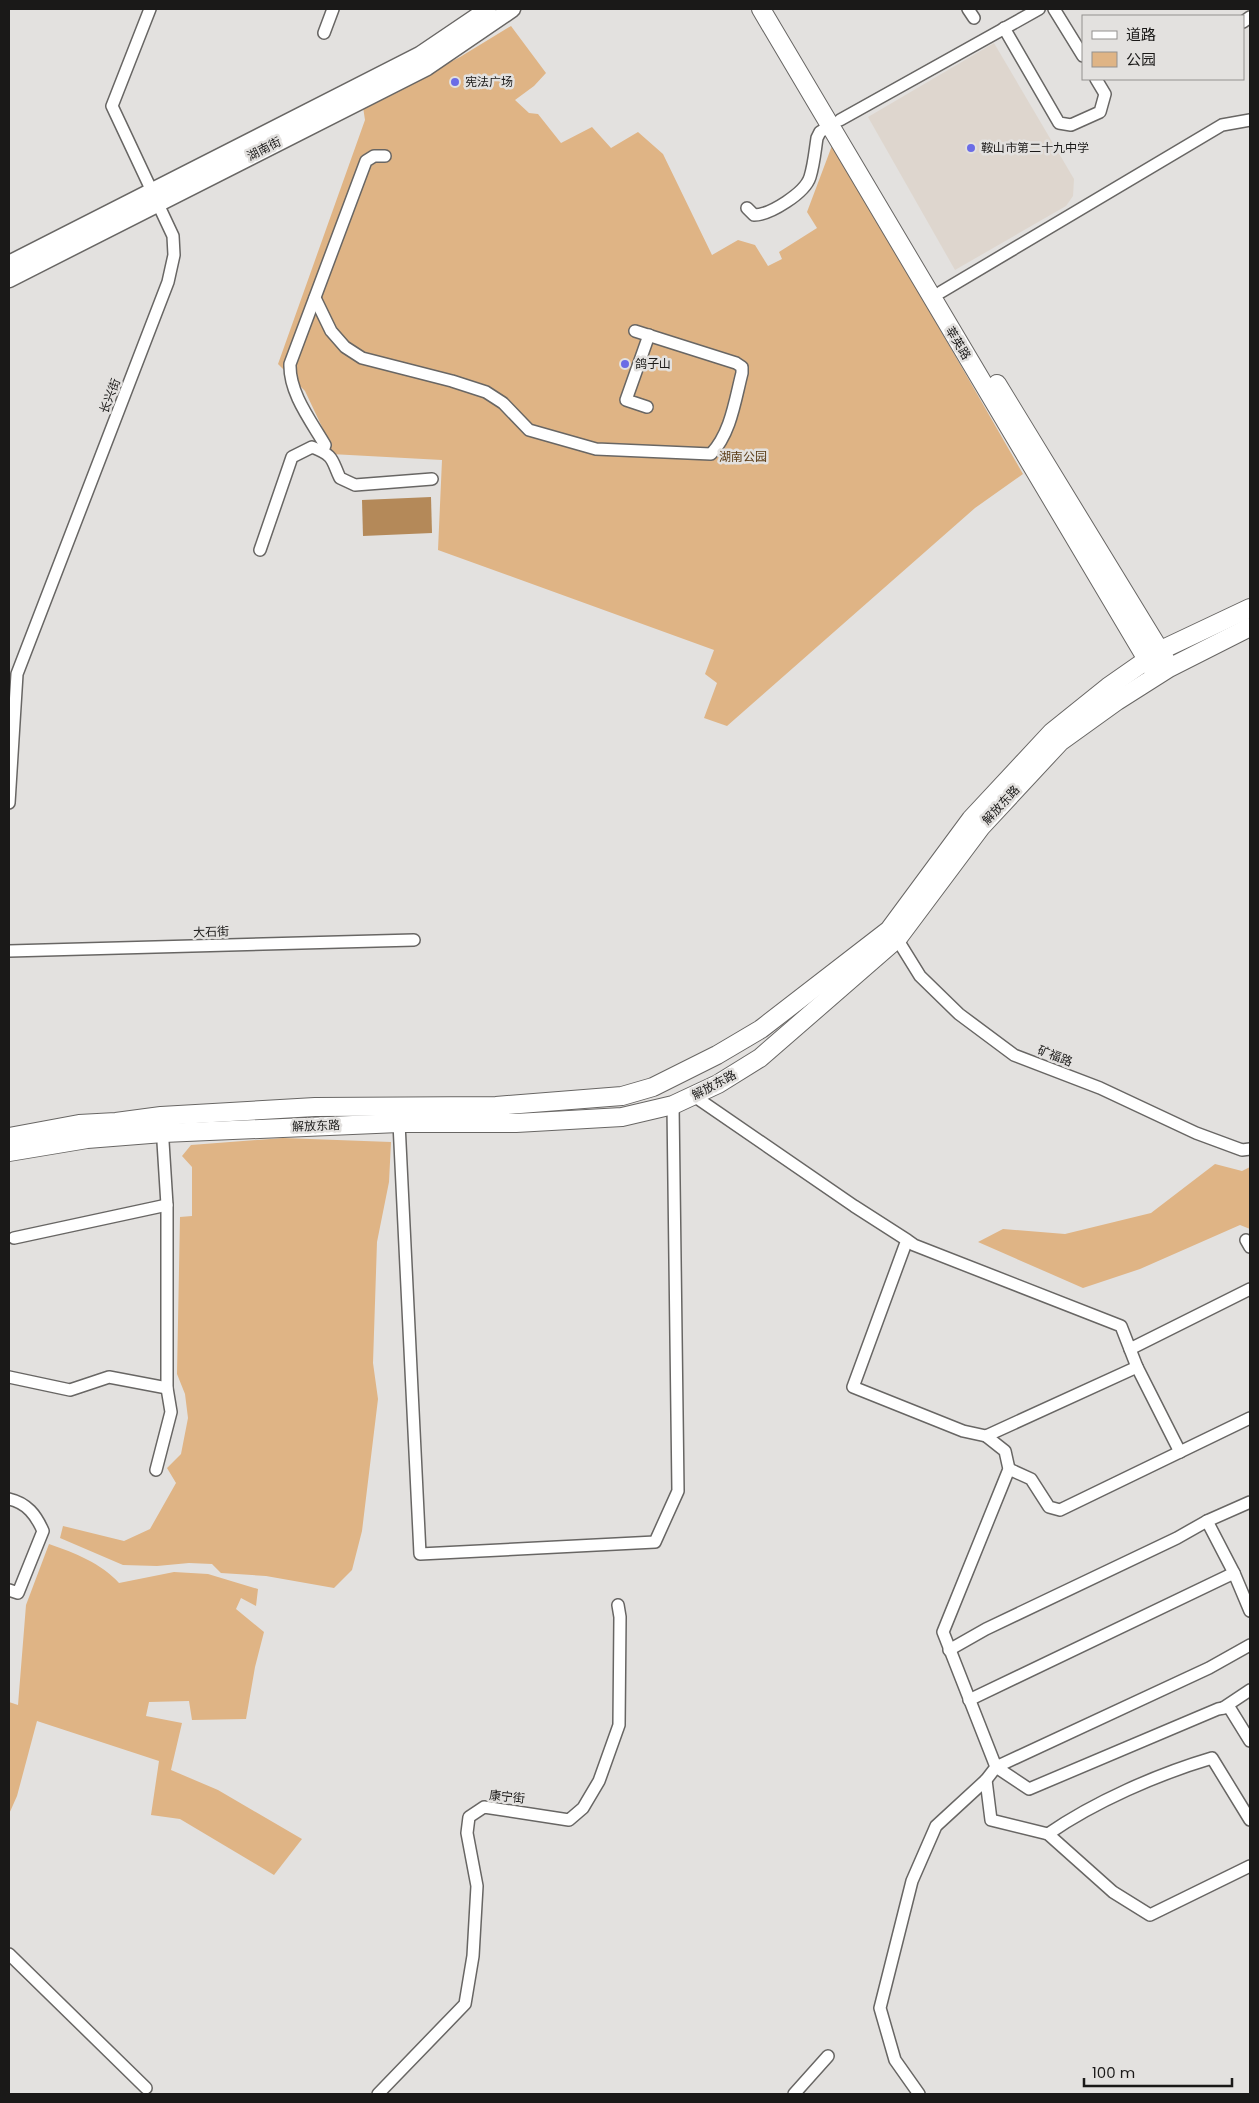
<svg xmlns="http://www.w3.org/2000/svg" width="1259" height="2103" font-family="Poppins,'Noto Sans SC',sans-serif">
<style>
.built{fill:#ded6ce}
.green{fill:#dfb485}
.water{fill:#b48959}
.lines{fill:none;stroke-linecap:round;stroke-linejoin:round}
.street-casing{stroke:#686664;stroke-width:14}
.secondary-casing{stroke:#686664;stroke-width:19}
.primary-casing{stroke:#686664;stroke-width:20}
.street{stroke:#fff;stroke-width:11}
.secondary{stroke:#fff;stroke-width:16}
.primary{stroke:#fff;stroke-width:18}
.poi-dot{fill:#6b6ce6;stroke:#e3e1df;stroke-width:2}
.labels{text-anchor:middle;stroke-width:5;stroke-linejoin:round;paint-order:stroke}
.poi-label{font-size:12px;fill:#1a1918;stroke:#e3e1df;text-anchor:start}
.street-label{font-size:12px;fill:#1a1918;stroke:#e3e1df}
.park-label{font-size:12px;fill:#5a3b15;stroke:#e3e1df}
</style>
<rect width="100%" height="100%" fill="#e3e1df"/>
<!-- built -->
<polygon class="built" points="994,43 1074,179 1073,196 1066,206 955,270 868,117"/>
<!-- green -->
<g class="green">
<polygon points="511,26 546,73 534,86 515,100 529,113 538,114 561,143 592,127 611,148 638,132 663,154 712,255 738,240 755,245 768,266 782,259 779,252 817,228 807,212 833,143 1023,474 975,508 727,726 704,718 717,683 705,674 714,650 438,550 442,460 331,454 331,446 305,391 278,364 365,120 363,107 460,57"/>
<polygon points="283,1138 391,1142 389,1182 377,1242 373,1363 378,1399 362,1531 352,1570 334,1588 266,1576 221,1573 212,1564 189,1563 157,1566 123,1565 60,1538 63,1526 124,1541 150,1529 176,1483 167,1468 181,1454 188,1418 185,1394 177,1374 180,1217 192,1216 192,1167 182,1156 191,1145"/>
<polygon points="1215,1164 1242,1171 1250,1167 1250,1229 1240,1225 1140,1269 1083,1288 978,1242 1003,1229 1065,1234 1151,1213"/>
<path d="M 49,1544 C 75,1553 101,1563 119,1583 L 174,1572 L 208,1574 L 258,1589 L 256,1606 L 241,1598 L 236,1609 L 264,1632 L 255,1667 L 246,1719 L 192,1720 L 189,1701 L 149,1702 L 146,1716 L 182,1723 L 171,1770 L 218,1790 L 302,1839 L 274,1875 L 180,1819 L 151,1815 L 159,1761 L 37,1721 L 17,1796 L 9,1814 L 9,1702 L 18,1705 L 26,1605 Z"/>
</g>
<!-- water -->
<polygon class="water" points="431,497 432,533 363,536 362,500"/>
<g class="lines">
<!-- street casing -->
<g class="street-casing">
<g id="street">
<polyline points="968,9 974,18"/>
<polyline points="1054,9 1083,56"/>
<polyline points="1243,22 1250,17"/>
<polyline points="1004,28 1059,123 1071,125 1100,112 1105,94 1096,79"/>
<polyline points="324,33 333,9"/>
<polyline points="840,120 1039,9"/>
<path d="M 747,208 L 754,215 C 770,215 805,193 810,177 C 814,164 815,151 817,138 L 820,132 L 830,126"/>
<polyline points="941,292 1222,125 1250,120"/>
<path d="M 315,298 L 331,331 L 345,347 L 362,358 L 452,381 L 486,392 L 503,403 L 529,430 L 596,449 L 711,454 C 731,433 735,400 742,373 L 742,367 L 736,363 L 635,331"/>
<polyline points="647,407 626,400 649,335"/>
<path d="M 323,451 L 325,445 C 311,421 289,393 290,364 L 366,161 L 374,156 L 385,156"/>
<path d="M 260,550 L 292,457 L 312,447 C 335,456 331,459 340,478 L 355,485 L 432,479"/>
<polyline points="9,803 17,674 168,282 174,255 173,236 112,106 150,9"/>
<polyline points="894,934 920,976 959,1014 1014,1055 1100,1088 1196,1133 1242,1150 1250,1149"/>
<polyline points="9,951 414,940"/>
<polyline points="694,1096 854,1206 907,1240 914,1245 1121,1326 1137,1367 986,1436 963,1431 853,1387 907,1240"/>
<polyline points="399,1123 420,1554 655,1542 678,1491 673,1105"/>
<polyline points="14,1238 167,1205"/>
<polyline points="1246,1240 1250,1247"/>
<polyline points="1130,1349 1250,1289"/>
<polyline points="1137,1367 1180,1452"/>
<polyline points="9,1377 70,1390 109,1377 167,1388"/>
<polyline points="1009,1469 1031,1479 1049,1507 1060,1510 1250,1418"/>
<polyline points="156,1470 171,1412 167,1388 167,1205 162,1126"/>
<path d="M 9,1499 C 27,1503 36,1515 43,1531 L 18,1593 L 9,1590"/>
<polyline points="1207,1521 1234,1573 1250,1611"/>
<polyline points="949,1650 986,1629 1177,1538 1207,1521 1250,1502"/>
<polyline points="969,1700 1234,1573"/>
<polyline points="1223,1708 1250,1690"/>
<polyline points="996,1767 1029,1789 1218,1709 1229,1707 1250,1741"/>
<polyline points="996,1767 1209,1668 1250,1645"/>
<polyline points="986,1780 991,1820 1048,1834 1113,1892 1150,1915 1250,1866"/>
<path d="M 1048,1834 C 1094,1802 1158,1774 1212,1758 L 1250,1820"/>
<polyline points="9,1954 146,2088"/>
<polyline points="378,2094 465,2004 473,1956 477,1886 467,1833 469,1817 484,1807 569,1820 583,1808 599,1781 619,1725 620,1617 618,1605"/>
<polyline points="794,2094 828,2056"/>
<polyline points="919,2094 895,2060 880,2008 912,1881 936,1826 986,1780 996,1767 943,1632 1009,1469 1005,1451 986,1436"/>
</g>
</g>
<!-- secondary casing -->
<g class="secondary-casing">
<g id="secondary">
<polyline points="9,264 420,55 488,9"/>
<polyline points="9,279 427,67 512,9"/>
</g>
</g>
<!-- primary casing -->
<g class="primary-casing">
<g id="primary">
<polyline points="761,9 1152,668"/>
<polyline points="997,384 1165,659"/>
<polyline points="9,1137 79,1124 116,1122 161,1116 315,1107 496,1106 622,1096 653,1087 717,1055 761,1029 889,930 971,819 1052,732 1108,687 1161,650 1250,608"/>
<polyline points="9,1152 87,1139 163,1133 399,1123 516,1123 622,1117 673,1105 718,1084 760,1058 898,938 981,827 1060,742 1117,701 1169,668 1250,627"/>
</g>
</g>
<!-- street -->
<use href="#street" class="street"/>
<!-- secondary -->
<use href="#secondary" class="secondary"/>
<!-- primary -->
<use href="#primary" class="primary"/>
</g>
<!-- markers -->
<g class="poi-dot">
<circle cx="455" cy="82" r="5"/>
<circle cx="971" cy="148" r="5"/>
<circle cx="625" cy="364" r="5"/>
</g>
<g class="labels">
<!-- poi labels -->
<g class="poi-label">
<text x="465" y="86">宪法广场</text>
<text x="981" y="152">鞍山市第二十九中学</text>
<text x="635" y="368">鸽子山</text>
</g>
<!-- street labels -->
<g class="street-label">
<text transform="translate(264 149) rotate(-27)" y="4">湖南街</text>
<text transform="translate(958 343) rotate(59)" y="4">莘英路</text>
<text transform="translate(110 396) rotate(-69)" y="4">长兴街</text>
<text transform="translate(1001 805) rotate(-47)" y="4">解放东路</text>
<text transform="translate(211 932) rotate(-2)" y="4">大石街</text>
<text transform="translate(1055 1056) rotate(21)" y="4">矿福路</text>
<text transform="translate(714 1085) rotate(-28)" y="4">解放东路</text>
<text transform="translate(316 1126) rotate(-2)" y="4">解放东路</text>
<text transform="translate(507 1797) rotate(6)" y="4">康宁街</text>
</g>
<!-- park labels -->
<g class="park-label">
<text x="743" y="461">湖南公园</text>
</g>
</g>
<!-- border -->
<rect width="1259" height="2103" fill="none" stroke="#1a1918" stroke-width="20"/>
<!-- legend -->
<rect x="1082" y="15" width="162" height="65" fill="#e3e1df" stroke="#93918f"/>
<rect x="1092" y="31" width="25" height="8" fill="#ffffff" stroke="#93918f"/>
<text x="1126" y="40" font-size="15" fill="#1a1918">道路</text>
<rect x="1092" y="52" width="25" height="15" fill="#dfb485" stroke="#93918f"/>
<text x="1126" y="65" font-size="15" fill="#1a1918">公园</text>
<!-- scale -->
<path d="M1084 2078v8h148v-8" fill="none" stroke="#1a1918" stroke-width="2.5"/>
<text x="1092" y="2078" font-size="15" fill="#1a1918" stroke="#e3e1df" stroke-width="4" paint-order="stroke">100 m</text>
</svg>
